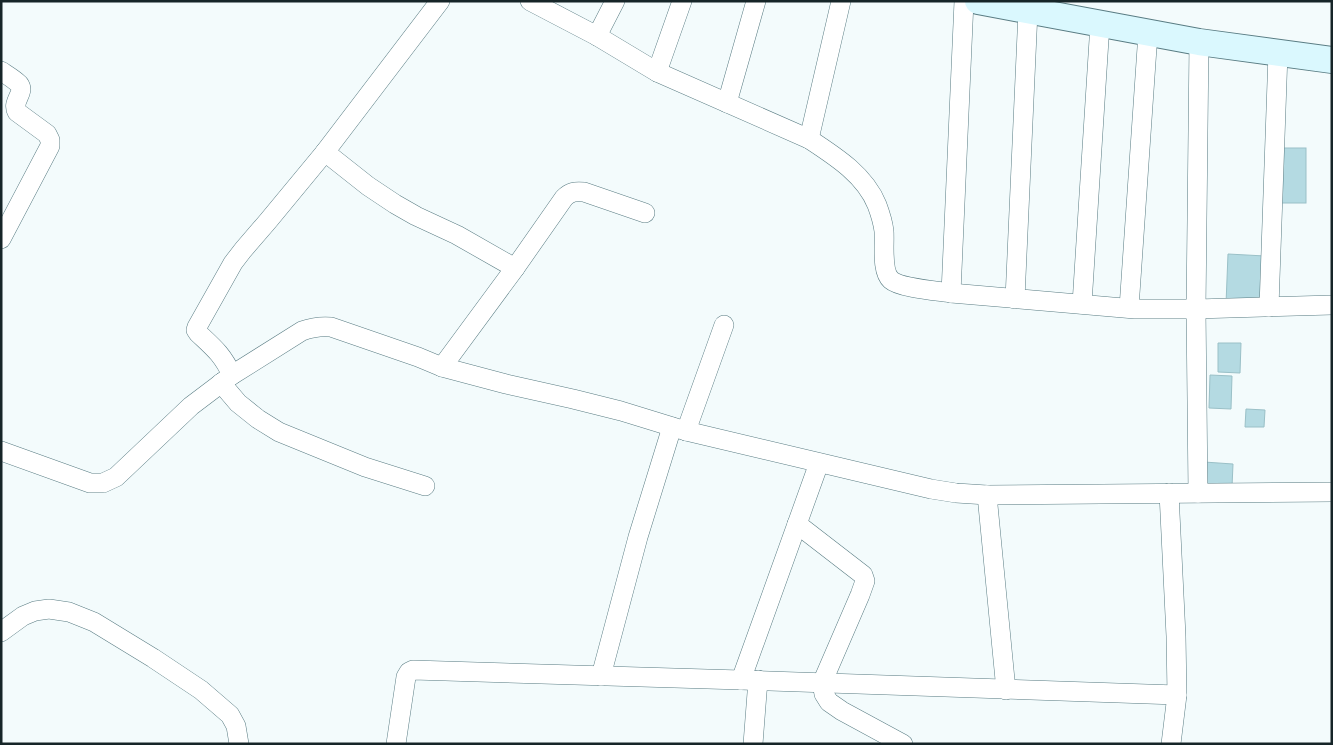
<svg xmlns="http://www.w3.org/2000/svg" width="1333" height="745" font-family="'Public Sans',sans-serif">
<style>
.building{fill:#b4dae2;stroke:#9ac0c7}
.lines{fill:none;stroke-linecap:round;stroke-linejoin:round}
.street-casing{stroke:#597c83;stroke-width:20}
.secondary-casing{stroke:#597c83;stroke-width:28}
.street{stroke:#fff;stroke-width:19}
.secondary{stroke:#daf8fe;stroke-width:26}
</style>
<rect width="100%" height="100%" fill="#f3fbfc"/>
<!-- building -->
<g class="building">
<rect x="1279" y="148" width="27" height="55"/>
<polygon points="1228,254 1265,256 1262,306 1226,304"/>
<polygon points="1218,343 1241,343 1240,373 1218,372"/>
<polygon points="1210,375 1232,376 1231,409 1209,408"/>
<polygon points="1246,409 1265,410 1264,427 1245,427"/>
<polygon points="1204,462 1233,464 1232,487 1202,485"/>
</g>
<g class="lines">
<!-- street casing -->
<g class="street-casing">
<g id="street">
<path d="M 530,1 L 597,36 L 657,72 L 809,139 C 835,156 865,175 877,205 C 880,213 883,223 884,231 C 885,244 881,271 891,280 C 900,288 938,291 951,293 L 1135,309 L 1196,309 L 1332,305"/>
<polyline points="597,36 615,1"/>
<path d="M 1,71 C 7,75 14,79 19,84 C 26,93 11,101 17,112 L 47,134 L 50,140 L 50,146 L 1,239"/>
<polyline points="657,72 682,1"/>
<polyline points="727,103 756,1"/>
<polyline points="809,139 841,1"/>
<polyline points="325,152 368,186 395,204 416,216 457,235 515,268"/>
<polyline points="951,293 964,1"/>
<polyline points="1015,299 1028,11"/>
<polyline points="1082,304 1100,24"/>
<polyline points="1269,307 1278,53"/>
<polyline points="1129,308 1148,33"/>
<path d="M 442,367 L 515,268 L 564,198 C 570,192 575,191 584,192 L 645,213"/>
<path d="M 232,375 C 222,354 214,348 198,333 L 196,330 L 197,327 L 233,263 L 243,250 L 268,221 L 325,152 L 440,1"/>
<polyline points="221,383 238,403 258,419 279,432 365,467 425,486"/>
<polyline points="686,431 724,325"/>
<path d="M 1,451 L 90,483 L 103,483 L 116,477 L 191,406 L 232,375 L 302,331 C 313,327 320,326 331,327 L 418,357 L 442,367 L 506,384 L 573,399 L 621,411 L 686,431 L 931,489 L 956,493 L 987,495 L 1332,492"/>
<polyline points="1169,493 1176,636 1177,695 1171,744"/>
<polyline points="1198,493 1196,309 1199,42"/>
<polyline points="987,495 1006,690"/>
<polyline points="797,524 863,575 865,581 860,595 822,683 824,694 829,702 842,711 903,744"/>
<polyline points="1,632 23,616 35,611 49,609 69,612 94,622 153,658 201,690 230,715 236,726 239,744"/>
<polyline points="601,676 638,537 672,427"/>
<polyline points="741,680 819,463"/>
<polyline points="396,744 406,677 409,672 413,670 741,680 1177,695"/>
<polyline points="753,744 758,680"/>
</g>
</g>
<!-- secondary casing -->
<g class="secondary-casing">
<polyline id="secondary" points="978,1 1199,42 1332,60"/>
</g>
<!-- street -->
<use href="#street" class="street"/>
<!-- secondary -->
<use href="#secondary" class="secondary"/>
</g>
<!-- border -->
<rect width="1333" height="745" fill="none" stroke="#162528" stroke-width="5"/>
</svg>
